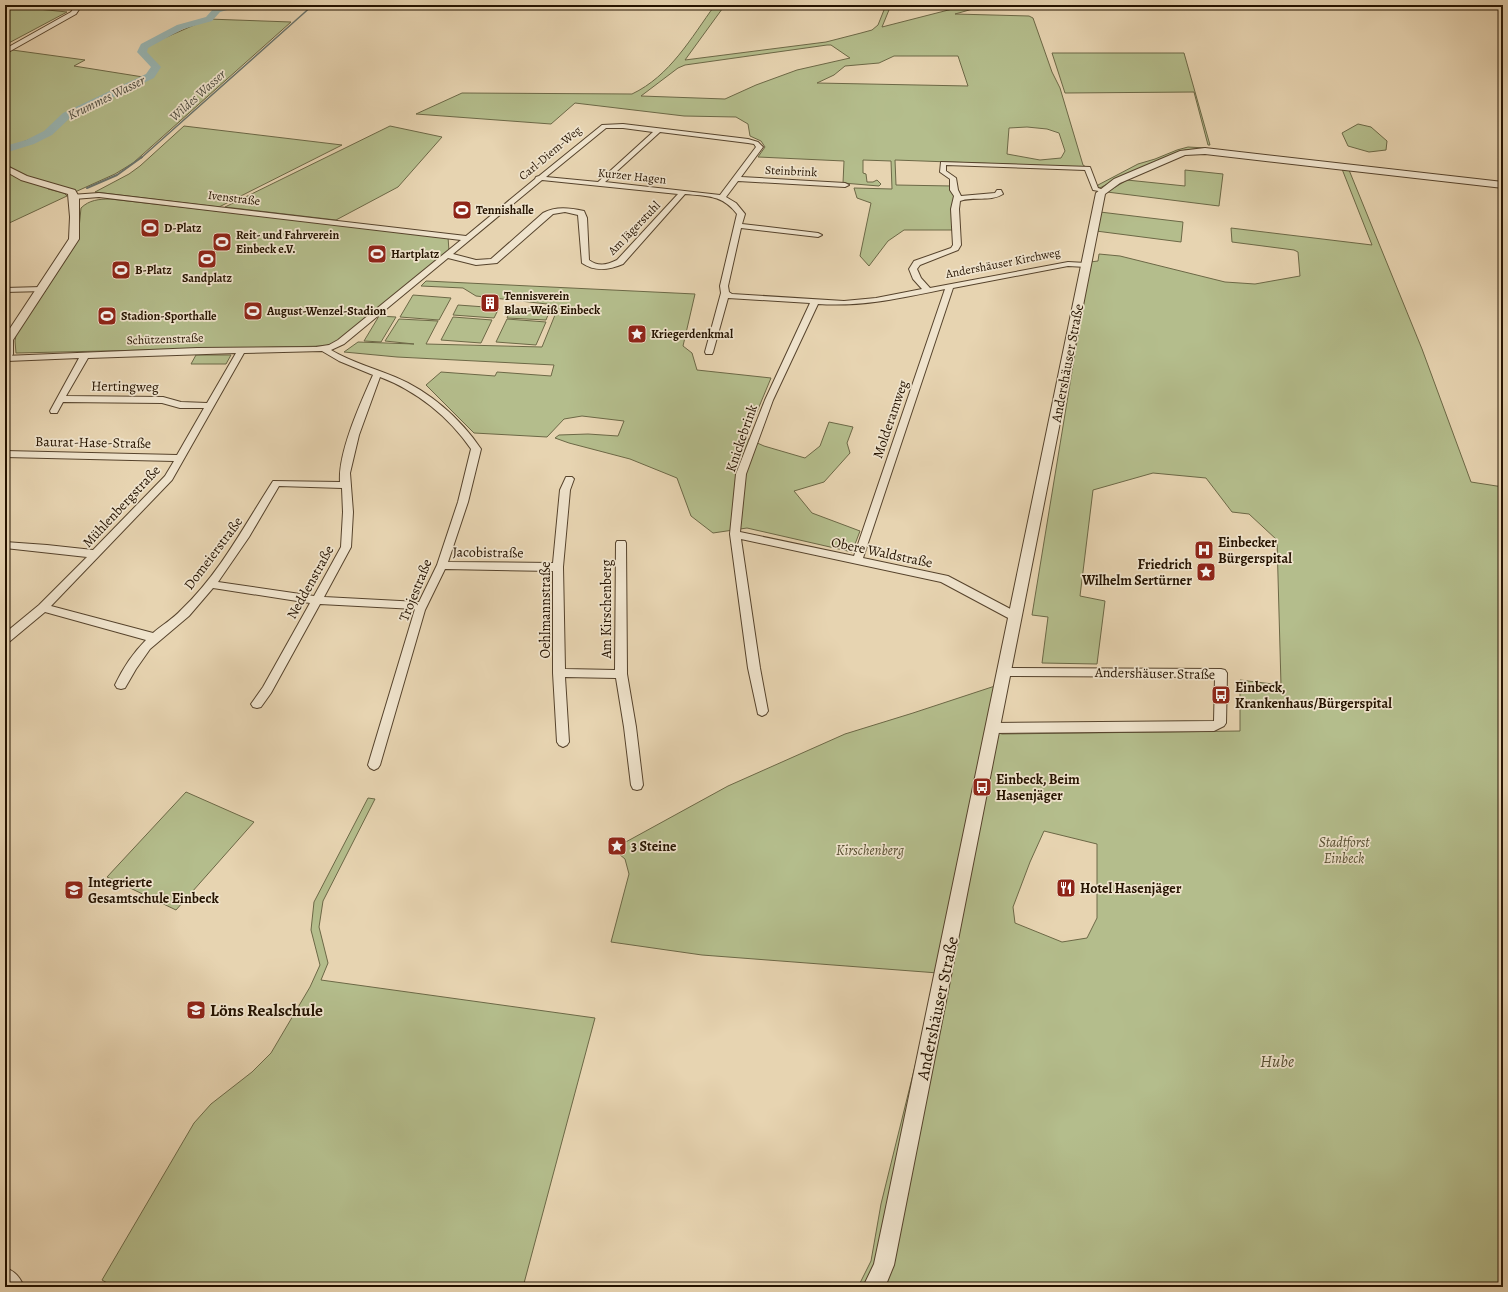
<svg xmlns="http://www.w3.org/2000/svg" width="1508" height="1292" font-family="Alegreya,serif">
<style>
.green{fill:#b4bd8c;stroke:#6c6846;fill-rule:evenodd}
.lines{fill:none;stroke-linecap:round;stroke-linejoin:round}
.stream-far1{stroke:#6b756d;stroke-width:1.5}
.stream{stroke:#6b756d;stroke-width:2}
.river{fill:#99b7b5;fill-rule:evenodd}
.minor-casing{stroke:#56432c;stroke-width:2}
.tertiary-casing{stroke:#56432c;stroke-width:2}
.minor{fill:#efe3cc;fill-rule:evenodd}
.tertiary{fill:#efe3cc;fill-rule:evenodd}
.labels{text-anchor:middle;stroke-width:3.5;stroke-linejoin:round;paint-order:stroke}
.far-street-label{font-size:12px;fill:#251300;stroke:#efe3cc}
.far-poi-label{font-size:12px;font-weight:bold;fill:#251300;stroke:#efe3cc;text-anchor:start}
.far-water-label{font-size:13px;font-style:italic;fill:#4e4c3f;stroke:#efe3cc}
.street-label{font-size:14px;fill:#251300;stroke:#efe3cc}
.poi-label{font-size:14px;font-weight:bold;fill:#251300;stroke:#efe3cc;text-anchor:start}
.park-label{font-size:14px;font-style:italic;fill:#574e31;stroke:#efe3cc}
.near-street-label{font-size:17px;fill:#251300;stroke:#efe3cc}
.near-poi-label{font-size:17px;font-weight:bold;fill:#251300;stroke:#efe3cc;text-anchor:start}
.near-park-label{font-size:17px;font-style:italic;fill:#574e31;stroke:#efe3cc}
</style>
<rect width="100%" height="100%" fill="#e7d4b1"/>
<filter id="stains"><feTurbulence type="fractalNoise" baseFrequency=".005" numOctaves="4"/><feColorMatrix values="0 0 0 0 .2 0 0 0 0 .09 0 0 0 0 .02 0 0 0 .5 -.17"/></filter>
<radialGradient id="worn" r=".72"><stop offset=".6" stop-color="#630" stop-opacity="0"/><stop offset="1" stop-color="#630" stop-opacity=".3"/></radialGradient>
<!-- green -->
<g class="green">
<polygon points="5,5 9,6 67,12 5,45"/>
<path d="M 715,5 L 725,5 L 685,60 L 826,42 L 861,33 L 872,30 L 878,25 L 886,5 L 891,5 L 882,27 L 968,5 L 987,5 L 955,14 L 1029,16 L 1033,18 L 1052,72 L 1060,88 L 1083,165 L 1086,167 L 895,160 L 896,185 L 952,186 L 955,200 L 953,230 L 904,230 L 888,241 L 869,266 L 860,256 L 871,203 L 857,198 L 854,188 L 892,189 L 891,161 L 863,160 L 863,173 L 866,174 L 867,182 L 873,182 L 877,180 L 881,184 L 879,186 L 843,183 L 844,161 L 758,157 L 765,147 L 761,141 L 750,136 L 748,124 L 736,117 L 684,116 L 575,103 L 551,124 L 416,114 L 462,93 L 632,94 C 670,76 691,38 715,5 ZM 827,45 L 831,45 L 850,58 L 797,70 L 756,85 L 725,99 L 641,96 L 678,68 L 685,65 ZM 894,56 L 958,56 L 968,86 L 817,83 L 834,75 L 845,66 L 879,63 ZM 1027,127 L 1047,129 L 1059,133 L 1065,151 L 1061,158 L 1040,160 L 1007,154 L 1009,128 Z"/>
<path d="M 208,19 L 291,22 L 133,163 L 115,174 L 75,192 C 52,184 26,179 5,165 L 5,151 L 51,133 L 69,115 L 152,76 L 159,67 L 144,52 L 146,46 Z"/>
<polygon points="5,49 85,60 74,66 143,77 64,115 46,133 5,149"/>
<polygon points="1052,53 1184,53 1210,145 1208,145 1194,92 1065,93"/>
<polygon points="1358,124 1371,127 1387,141 1386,150 1369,152 1348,146 1342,133"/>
<polygon points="184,126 342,145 219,207 95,192 129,174 140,166"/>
<polygon points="390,126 442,137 398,187 336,220 225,207"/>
<polygon points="1188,147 1206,148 1185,150 1165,158 1116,179 1100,188 1097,187 1098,185 1138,164 1155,159 1177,150"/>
<path d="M 1342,169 L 1349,170 L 1422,349 L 1471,482 L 1503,487 L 1503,1287 L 858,1287 L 871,1261 L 881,1204 L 938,973 L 702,955 L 611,942 L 629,874 L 625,859 L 613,849 L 728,786 L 845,734 L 913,713 L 998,685 L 988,730 L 1002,734 L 1240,731 L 1240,680 L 1281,685 L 1277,540 L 1249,514 L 1232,512 L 1206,478 L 1153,473 L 1093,490 L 1080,596 L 1105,601 L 1097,664 L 1042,663 L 1048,617 L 1032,615 L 1090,262 L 1098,261 L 1099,254 L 1120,256 L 1225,282 L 1255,284 L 1300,276 L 1298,252 L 1294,250 L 1232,242 L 1231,228 L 1372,245 ZM 1044,831 L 1097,844 L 1097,918 L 1087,938 L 1062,942 L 1015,923 L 1013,907 L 1030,862 Z"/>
<polygon points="5,170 48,187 48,189 64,193 67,196 5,225"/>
<polygon points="1185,170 1223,174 1219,206 1107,192 1127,180 1185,186"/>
<path d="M 110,199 L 448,237 L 449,251 L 337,342 L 325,346 L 16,353 L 15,341 L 16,335 L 74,247 L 78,239 L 81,208 C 89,200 99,199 110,199 Z"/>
<polygon points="1100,212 1183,222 1181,242 1096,231"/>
<polygon points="426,281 695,294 683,346 692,353 697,370 771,378 746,438 764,446 805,458 820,446 829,422 853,427 847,443 850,453 824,482 794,491 812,513 860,531 852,552 747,528 713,533 691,516 677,478 630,459 569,443 555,438 559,435 588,434 618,436 624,421 582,416 564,419 547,437 474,433 426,385 441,372 495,376 497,372 551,376 554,365 397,357 344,352 358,342 414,344 385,341 399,319 438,321 426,344 542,347 557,310 547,304 476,296 463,288 421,286"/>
<polygon points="413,295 451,298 439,320 400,317"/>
<polygon points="458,305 499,308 494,318 453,315"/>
<polygon points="512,307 550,310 546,320 507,318"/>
<polygon points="379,316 396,317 381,342 364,341"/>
<polygon points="453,317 492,320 481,343 441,340"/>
<polygon points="507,319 546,322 536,345 496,342"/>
<polygon points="196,355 231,355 226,364 191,364"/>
<polygon points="186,792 254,822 176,910 107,877"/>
<polygon points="368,798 375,799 323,901 319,927 328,963 321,980 595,1018 523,1287 124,1287 109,1284 102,1280 194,1123 211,1104 252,1072 271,1053 310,987 320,965 311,930 314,902"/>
</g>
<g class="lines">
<!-- stream-far1 -->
<polyline class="stream-far1" points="141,158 313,5"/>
<!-- stream -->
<polyline class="stream" points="87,188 117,175 142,157"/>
<!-- river -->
<polygon class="river" points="225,5 239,5 238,7 220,12 212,21 183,29 148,48 147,52 161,67 154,78 71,117 52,135 34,144 5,153 5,146 26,140 44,131 63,113 146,74 151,67 137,52 141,44 177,25 206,17 214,8"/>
<!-- minor casing -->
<g class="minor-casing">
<g id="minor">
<path d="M 623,124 L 748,139 L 758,142 L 763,147 L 741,177 L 845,183 L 849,185 L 845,187 L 738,181 L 726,197 L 736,203 L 745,214 L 742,224 L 818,233 L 822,235 L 818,237 L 741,228 L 728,286 L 729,292 L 732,294 L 844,301 L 876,298 L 922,289 L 913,279 L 909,269 L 914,261 L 951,248 L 953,245 L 951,209 L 954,196 L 950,190 L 950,179 L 940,172 L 941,162 L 1090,167 L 1098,188 L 1104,190 L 1104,192 L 1093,190 L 1085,170 L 946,165 L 946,171 L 956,178 L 958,190 L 961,196 L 995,193 L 997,190 L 1001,190 L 1003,194 C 991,202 973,196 960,201 L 959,209 L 961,245 L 958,250 L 920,265 L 917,269 L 921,278 L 930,288 L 1068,262 L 1086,263 L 1090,265 L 1086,267 L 1068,266 L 953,288 L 863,558 L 948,576 L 1020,614 L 1021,617 L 1020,620 L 1012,620 L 941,582 L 741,539 L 760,668 L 768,711 L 766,714 L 762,716 L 758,714 L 748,668 L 730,534 L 736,474 L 765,400 L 810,303 L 728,298 L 713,352 L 712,354 L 706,354 L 705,352 L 721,293 L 720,286 L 737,214 C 723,195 707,196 685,194 L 623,264 C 609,270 595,272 582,263 L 578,215 L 565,212 L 553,214 L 497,263 L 476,265 L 448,258 L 344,344 L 331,350 C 351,362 374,368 395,377 C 429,391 460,418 481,449 L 468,502 L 448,562 L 553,563 L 560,490 L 566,477 L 572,477 L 574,479 L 570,490 L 563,567 L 565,669 L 615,670 L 616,543 L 617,541 L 625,541 L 626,543 L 627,674 L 636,727 L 643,785 L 641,789 L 637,790 L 633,789 L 631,785 L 624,727 L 616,678 L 565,677 L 569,742 L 567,745 L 563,747 L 559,745 L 557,742 L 553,673 L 553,571 L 445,569 L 425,610 L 380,765 L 378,768 L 374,770 L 370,768 L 368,765 L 415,609 L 320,604 L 271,693 L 261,707 L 257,708 L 253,707 L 251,704 L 263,687 L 310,603 L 213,588 L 189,616 L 150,649 L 136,669 L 125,688 L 121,689 L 117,688 L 115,685 C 123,668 133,653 146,640 L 45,612 L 9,642 L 5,643 L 5,633 L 39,605 L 87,557 L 5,548 L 5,542 L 47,545 L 93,550 L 165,476 L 174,461 L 5,457 L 5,451 L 177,455 L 204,408 L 180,408 L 162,403 L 63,402 L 57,413 L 51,413 L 50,411 L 79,358 L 7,361 L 5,360 L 5,356 L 197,348 L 316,347 L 329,345 L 338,340 L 461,240 L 99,197 L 74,199 L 70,197 L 71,195 L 99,193 L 466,236 L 535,179 L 536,177 L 539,176 L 602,125 ZM 606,128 L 623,128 L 653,132 L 598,182 L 546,177 ZM 660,132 L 748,143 L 754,144 L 756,147 L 720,195 L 605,182 ZM 542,180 L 678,194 L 617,260 C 607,265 598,267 589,260 L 587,218 L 584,211 C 570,208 556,206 543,213 L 491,259 L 476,260 L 453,254 ZM 945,289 L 854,556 L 740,532 L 746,474 L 773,400 L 818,304 C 862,307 902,298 945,289 ZM 322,351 L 339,361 L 373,375 C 361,402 338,452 340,482 L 273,481 C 244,526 220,573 181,610 C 173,619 162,625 153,633 L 51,606 L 172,480 L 244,353 ZM 236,353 L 207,403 L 181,402 L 163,397 L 66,396 L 88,358 ZM 380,377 C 417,391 449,417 471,449 L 458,502 L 437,565 L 419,602 L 324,597 L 351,547 L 353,512 L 350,473 L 359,435 ZM 279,486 L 342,488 L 343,512 L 341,547 L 314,596 L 218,582 L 249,537 Z"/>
<polygon points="42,287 45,287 45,291 5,292 5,288"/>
<polygon points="1005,668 1221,669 1225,670 1227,673 1226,723 1224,726 1214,731 993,733 989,731 987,728 989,725 993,723 1214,721 1215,677 1005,676 1001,675 999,672 1001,669"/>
</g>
</g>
<!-- tertiary casing -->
<g class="tertiary-casing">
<g id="tertiary">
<polygon points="76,5 82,5 76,14 5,54 5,49 62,17 71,12"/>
<polygon points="1205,148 1503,182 1503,188 1205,154 1185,155 1120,183 1105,194 894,1265 885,1287 863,1287 874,1264 885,1212 1096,193 1114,179 1180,151"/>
<polygon points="5,165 27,176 75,190 79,197 79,239 13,340 13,354 9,362 5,363 5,336 69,239 70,217 68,194 21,180 5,171"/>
<path d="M 5,1268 C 15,1271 20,1277 24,1287 L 5,1287 Z"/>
</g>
</g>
<!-- minor -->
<use href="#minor" class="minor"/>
<!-- tertiary -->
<use href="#tertiary" class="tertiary"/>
</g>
<!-- icons -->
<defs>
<g id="stadium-square" transform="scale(1)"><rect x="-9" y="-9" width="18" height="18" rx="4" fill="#8f2418" stroke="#efe3cc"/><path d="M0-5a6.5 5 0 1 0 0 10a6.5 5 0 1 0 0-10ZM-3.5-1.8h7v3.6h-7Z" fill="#fff"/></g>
<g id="building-square" transform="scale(1)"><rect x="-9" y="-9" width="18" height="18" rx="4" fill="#8f2418" stroke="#efe3cc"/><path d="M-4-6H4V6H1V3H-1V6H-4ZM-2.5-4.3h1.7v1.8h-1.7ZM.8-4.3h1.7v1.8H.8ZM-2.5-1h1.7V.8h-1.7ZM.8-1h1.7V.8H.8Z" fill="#fff"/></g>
<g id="sight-square" transform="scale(1)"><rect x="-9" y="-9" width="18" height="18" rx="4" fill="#8f2418" stroke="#efe3cc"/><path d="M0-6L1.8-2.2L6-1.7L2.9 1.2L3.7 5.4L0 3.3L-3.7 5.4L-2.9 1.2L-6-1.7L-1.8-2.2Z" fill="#fff"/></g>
<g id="hospital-square" transform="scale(1)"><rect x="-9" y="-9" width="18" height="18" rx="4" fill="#8f2418" stroke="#efe3cc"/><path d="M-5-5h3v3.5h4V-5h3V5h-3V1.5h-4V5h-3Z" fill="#fff"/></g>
<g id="bus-square" transform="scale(1)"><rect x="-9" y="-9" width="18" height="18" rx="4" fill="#8f2418" stroke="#efe3cc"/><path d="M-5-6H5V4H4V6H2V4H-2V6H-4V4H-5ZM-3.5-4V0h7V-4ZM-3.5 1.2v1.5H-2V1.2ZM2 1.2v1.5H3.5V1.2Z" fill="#fff"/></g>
<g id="restaurant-square" transform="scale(1)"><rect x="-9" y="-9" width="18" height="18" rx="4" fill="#8f2418" stroke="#efe3cc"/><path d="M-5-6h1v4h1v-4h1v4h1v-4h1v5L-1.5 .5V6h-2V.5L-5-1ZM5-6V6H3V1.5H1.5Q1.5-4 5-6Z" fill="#fff"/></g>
<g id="school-square" transform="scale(1)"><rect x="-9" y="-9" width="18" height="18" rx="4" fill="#8f2418" stroke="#efe3cc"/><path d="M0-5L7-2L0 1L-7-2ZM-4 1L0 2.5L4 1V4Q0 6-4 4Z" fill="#fff"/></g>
</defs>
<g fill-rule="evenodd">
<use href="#stadium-square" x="462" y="210"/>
<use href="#stadium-square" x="150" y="228"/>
<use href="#stadium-square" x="222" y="242"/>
<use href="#stadium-square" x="377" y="254"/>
<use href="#stadium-square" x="207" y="259"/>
<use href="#stadium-square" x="121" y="270"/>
<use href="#building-square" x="490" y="303"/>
<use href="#stadium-square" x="253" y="311"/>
<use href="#stadium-square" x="107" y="316"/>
<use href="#sight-square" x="637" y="334"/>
<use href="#hospital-square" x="1204" y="550"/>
<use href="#sight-square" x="1206" y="572"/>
<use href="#bus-square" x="1221" y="695"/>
<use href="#bus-square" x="982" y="787"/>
<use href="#sight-square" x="617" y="846"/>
<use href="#restaurant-square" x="1066" y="888"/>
<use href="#school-square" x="74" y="890"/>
<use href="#school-square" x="196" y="1010"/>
</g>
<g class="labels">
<!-- far-street labels -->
<g class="far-street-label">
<text transform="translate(550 153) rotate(-40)" y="4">Carl-Diem-Weg</text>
<text transform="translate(791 171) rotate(3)" y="4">Steinbrink</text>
<text transform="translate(632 176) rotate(6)" y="4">Kurzer Hagen</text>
<text transform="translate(234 198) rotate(7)" y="4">Ivenstraße</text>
<text transform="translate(634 228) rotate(-46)" y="4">Am Jägerstuhl</text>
<text transform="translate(1003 263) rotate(-11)" y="4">Andershäuser Kirchweg</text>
<text transform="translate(165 339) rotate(-2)" y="4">Schützenstraße</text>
</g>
<!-- far-poi labels -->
<g class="far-poi-label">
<text x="476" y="214">Tennishalle</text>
<text x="164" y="232">D-Platz</text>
<text x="236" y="239">Reit- und Fahrverein<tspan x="236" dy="14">Einbeck e.V.</tspan></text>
<text x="391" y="258">Hartplatz</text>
<text x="135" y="274">B-Platz</text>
<text x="207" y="282" text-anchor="middle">Sandplatz</text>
<text x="504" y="300">Tennisverein<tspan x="504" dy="14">Blau-Weiß Einbeck</tspan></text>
<text x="267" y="315">August-Wenzel-Stadion</text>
<text x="121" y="320">Stadion-Sporthalle</text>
<text x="651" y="338">Kriegerdenkmal</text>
</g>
<!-- far-water labels -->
<g class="far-water-label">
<text transform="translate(197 95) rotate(-42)" y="5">Wildes Wasser</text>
<text transform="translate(106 97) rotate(-26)" y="5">Krummes Wasser</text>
</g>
<!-- street labels -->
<g class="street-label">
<text transform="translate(1067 363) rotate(-79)" y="5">Andershäuser Straße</text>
<text transform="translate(125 386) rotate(1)" y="5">Hertingweg</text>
<text transform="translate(890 419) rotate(-71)" y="5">Molderamweg</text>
<text transform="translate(741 438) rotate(-71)" y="5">Knickebrink</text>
<text transform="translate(93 442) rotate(1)" y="5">Baurat-Hase-Straße</text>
<text transform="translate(121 506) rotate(-47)" y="5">Mühlenbergstraße</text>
<text transform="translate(488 552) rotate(1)" y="5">Jacobistraße</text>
<text transform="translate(882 552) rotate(12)" y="5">Obere Waldstraße</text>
<text transform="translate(213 553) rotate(-53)" y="5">Domeierstraße</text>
<text transform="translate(310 582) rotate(-61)" y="5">Neddenstraße</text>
<text transform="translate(415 590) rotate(-68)" y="5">Trojestraße</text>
<text transform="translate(606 609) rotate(-90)" y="5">Am Kirschenberg</text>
<text transform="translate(545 610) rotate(-90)" y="5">Oehlmannstraße</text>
<text transform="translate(1155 673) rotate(1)" y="5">Andershäuser Straße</text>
</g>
<!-- poi labels -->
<g class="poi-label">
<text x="1218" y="547">Einbecker<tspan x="1218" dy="16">Bürgerspital</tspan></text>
<text x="1192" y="569" text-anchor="end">Friedrich<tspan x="1192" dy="16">Wilhelm Sertürner</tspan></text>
<text x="1235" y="692">Einbeck,<tspan x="1235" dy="16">Krankenhaus/Bürgerspital</tspan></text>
<text x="996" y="784">Einbeck, Beim<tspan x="996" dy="16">Hasenjäger</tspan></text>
<text x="631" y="851">3 Steine</text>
<text x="88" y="887">Integrierte<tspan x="88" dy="16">Gesamtschule Einbeck</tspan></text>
<text x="1080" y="893">Hotel Hasenjäger</text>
</g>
<!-- park labels -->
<g class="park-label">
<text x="1344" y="847">Stadtforst<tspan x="1344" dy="16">Einbeck</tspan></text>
<text x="870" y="855">Kirschenberg</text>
</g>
<!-- near-street labels -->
<g class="near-street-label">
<text transform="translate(937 1008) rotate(-78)" y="6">Andershäuser Straße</text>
</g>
<!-- near-poi labels -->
<g class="near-poi-label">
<text x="210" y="1016">Löns Realschule</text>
</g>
<!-- near-park labels -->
<g class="near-park-label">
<text x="1277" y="1067">Hube</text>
</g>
</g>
<!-- margin -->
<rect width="1508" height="1292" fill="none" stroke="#e7d4b1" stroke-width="20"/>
<rect x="6" y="6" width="1496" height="1280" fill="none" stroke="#251300" stroke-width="2"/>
<rect x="10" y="10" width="1488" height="1272" fill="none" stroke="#251300"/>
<rect width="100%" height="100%" filter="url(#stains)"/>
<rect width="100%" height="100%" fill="url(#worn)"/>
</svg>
